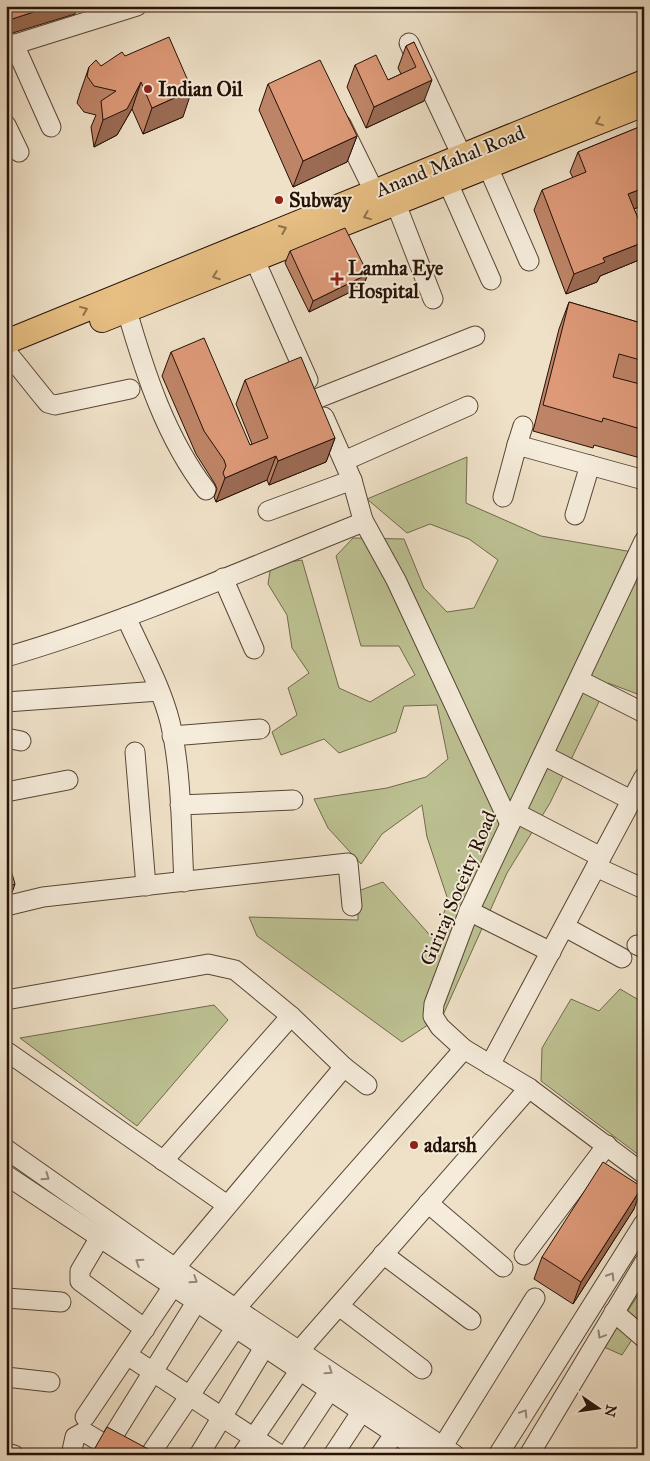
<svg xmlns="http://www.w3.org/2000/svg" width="650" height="1461" font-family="'IM FELL Great Primer',serif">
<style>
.green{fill:#bdc293;stroke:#716a4c}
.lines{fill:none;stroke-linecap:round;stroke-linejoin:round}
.minor-casing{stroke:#584536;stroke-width:21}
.major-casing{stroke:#251106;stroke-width:26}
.minor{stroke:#f5ecdb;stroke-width:19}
.major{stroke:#e8c084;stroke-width:24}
.wall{fill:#be8467;stroke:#251106}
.shaded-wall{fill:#9b6b54;stroke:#251106}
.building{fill:#dd9978;stroke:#251106}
.oneway{stroke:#90714b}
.oneway2{stroke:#97897b}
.poi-dot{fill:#8f2418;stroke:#f5ecdb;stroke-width:2}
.labels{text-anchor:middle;stroke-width:4;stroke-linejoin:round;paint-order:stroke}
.poi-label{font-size:20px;font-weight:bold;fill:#251106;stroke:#f5ecdb;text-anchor:start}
.street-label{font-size:20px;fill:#251106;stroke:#f5ecdb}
</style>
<rect width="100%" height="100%" fill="#efe1c8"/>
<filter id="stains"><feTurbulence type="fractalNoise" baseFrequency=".004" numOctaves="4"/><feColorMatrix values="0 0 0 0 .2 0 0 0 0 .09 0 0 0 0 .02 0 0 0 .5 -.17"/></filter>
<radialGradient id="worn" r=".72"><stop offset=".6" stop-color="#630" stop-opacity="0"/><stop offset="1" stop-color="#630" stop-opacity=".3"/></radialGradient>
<!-- green -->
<g class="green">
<polygon points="467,457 466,503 541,536 644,554 644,618 639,627 644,630 644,688 640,695 608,683 550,803 507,873 443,1015 402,1042 257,936 249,917 358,920 358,891 383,882 435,941 448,900 427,837 422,805 382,834 361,864 328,828 314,799 387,788 426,777 448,759 437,705 404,706 396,732 339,753 324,739 281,755 272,732 297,715 288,688 309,673 292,648 287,615 268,584 271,565 302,560 339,688 370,702 415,675 399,646 361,646 336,556 353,538 404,539 424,588 447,612 474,608 498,560 469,539 430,524 407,533 367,499"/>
<polygon points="620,989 644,1003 644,1159 541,1081 542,1048 571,999 599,1011"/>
<polygon points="214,1005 228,1020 137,1126 20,1038"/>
<polygon points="644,1286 644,1321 622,1355 604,1347"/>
</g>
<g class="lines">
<!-- minor casing -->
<g class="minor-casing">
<g id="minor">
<polyline points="409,43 462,156"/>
<polyline points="14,44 51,127"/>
<polyline points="6,47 137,6"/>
<polyline points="341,124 374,191"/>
<polyline points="6,125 19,152"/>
<polyline points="488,167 529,261"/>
<polyline points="448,183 491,280"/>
<polyline points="396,204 433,299"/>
<polyline points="249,247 308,380"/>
<path d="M 127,311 C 145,373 166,438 206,490"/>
<polyline points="10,356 43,397 48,403 55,405 130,389"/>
<polyline points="316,399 475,336"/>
<polyline points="324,417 352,480 363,520 396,580 510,824"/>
<polyline points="517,445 523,426"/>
<polyline points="344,461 468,406"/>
<polyline points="503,497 517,445 644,480"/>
<polyline points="268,511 352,480"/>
<polyline points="575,515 590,465"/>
<polyline points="644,541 469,911 434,1004 433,1016 440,1027 464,1049 529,1088 644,1174"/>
<polyline points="223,578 254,649"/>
<path d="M 126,617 C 141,651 161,686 170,722 C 182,773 181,829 184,882"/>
<path d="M 6,657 C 127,622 243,570 361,523 L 363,520"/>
<polyline points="579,680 644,713"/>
<polyline points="6,702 159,691"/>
<polyline points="172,736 260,729"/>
<polyline points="6,738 21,741"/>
<polyline points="135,752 146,886"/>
<polyline points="543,755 631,800"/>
<polyline points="6,792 68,780"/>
<polyline points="180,805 293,800"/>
<polyline points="516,813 601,857"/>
<polyline points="596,867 644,889"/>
<polyline points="6,906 43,897 348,863 352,906"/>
<polyline points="469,911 551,952"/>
<polyline points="565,927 622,958"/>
<polyline points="637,945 644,948"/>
<polyline points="6,1000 208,964 235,970 291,1016 344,1067 367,1085"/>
<polyline points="6,1051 227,1205"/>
<polyline points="490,1065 644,777"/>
<polyline points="6,1149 175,1268 455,1455"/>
<polyline points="163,1161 291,1016"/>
<polyline points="6,1175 427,1455"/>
<polyline points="428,1203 503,1267"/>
<polyline points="100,1237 80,1271 80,1281 145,1329"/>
<polyline points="383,1254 471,1320"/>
<polyline points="524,1255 607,1145"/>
<polyline points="175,1268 344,1067"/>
<polyline points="6,1298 61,1302"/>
<polyline points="339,1306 422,1369"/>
<polyline points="236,1308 464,1049"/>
<polyline points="614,1312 644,1338"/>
<polyline points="299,1351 529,1088"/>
<polyline points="127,1355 280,1455"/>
<polyline points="6,1377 50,1382"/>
<polyline points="85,1417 174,1285"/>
<polyline points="110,1441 197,1301"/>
<polyline points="443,1446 535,1298"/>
<polyline points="6,1453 14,1455"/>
<polyline points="151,1453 236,1327"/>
<polyline points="71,1455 75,1437 84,1432 123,1455"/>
<polyline points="199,1455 265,1346"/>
<polyline points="242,1455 300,1370"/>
<polyline points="287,1455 330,1390"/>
<polyline points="333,1455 362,1411"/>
<polyline points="380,1455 395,1433"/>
<polyline points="498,1455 644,1223"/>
<polyline points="529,1455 644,1263"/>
</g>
</g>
<!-- major casing -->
<g class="major-casing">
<g id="major">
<polyline points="102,320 644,104"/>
<polyline points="6,342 644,82"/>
</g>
</g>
<!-- minor -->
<use href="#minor" class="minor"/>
<!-- major -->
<use href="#major" class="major"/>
</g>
<!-- wall -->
<g class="wall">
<polygon points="414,42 424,101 366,128 347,87 355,65 388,80 401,74 398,68 406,46"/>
<polygon points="125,56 183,117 143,134 132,109 117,135 94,147 91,127 96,115 84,112 77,103 80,93 89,67 101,66"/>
<polygon points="268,84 357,136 347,162 293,187 259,110"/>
<polygon points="644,125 644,205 634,209 644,233 644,248 639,260 600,276 597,282 566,294 534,210 542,190 573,178 570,172 578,152"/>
<polygon points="290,251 368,274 363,286 309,312 285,263"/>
<polygon points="569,302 641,323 643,317 644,317 644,459 594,445 593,448 533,431 559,329"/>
<polygon points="171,352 250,445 252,444 236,404 245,380 335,438 326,462 269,485 267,480 216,502 214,497 217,489 215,484 196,454 162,376"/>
<polygon points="634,1209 573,1304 534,1279 542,1257"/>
</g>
<!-- shaded-wall -->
<g class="shaded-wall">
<polygon points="52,6 78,6 75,14 6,35 6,21 9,20"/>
<polygon points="432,80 424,101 366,128 374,107"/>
<polygon points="141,82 132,109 117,135 94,147 103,120"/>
<polygon points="192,90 183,117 143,134 152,108"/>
<polygon points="357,136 347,162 293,187 303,161"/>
<polygon points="644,188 644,205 621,214 628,194"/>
<polygon points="644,242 644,248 639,260 600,276 597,282 566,294 574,274 603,258"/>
<polygon points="368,274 363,286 309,312 313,301"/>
<polygon points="335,438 326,462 269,485 278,461"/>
<polygon points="276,456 267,480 216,502 225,478"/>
<polygon points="15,884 12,893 6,895 6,887"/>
<polygon points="642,1187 634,1209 573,1304 581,1282"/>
</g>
<!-- building -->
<g class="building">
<polygon points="6,6 52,6 9,20 6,21"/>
<polygon points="169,37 192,90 152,108 141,82 127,109 103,120 101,101 116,91 94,86 87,76 89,67 96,60 101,66 122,52 125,56"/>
<polygon points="414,42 432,80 374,107 355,65 376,55 388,80 416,67 406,46"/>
<polygon points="320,60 357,136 303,161 268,84"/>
<polygon points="644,125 644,188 628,194 644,233 644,242 603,258 605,262 574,274 542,190 586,172 578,152"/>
<polygon points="345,228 368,274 313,301 290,251"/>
<polygon points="569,302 641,323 643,317 644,317 644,361 619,354 613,377 644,385 644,430 603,418 602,422 543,405"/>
<polygon points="204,338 250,445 268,438 245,380 301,357 335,438 278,461 276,456 225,478 223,473 226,466 224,460 204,431 171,352"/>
<polygon points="6,853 15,884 6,887"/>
<polygon points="603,1162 642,1187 581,1282 542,1257"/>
<polygon points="107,1427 150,1450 147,1455 91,1455"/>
</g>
<!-- one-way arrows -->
<defs><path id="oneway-chevron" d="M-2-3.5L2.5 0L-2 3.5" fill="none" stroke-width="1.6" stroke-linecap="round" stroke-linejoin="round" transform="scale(1.25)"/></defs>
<g class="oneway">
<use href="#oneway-chevron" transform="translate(599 122) rotate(158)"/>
<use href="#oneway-chevron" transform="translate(367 216) rotate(158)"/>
<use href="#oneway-chevron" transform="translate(283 229) rotate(-23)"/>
<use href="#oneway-chevron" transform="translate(216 276) rotate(159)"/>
<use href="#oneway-chevron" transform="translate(84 310) rotate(-22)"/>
</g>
<g class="oneway2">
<use href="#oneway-chevron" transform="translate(46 1177) rotate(35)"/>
<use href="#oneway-chevron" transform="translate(139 1262) rotate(-147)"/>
<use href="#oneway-chevron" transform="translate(611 1276) rotate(-58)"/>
<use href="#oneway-chevron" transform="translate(194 1280) rotate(33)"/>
<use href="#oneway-chevron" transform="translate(601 1335) rotate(121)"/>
<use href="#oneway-chevron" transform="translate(329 1371) rotate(34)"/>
<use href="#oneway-chevron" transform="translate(524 1413) rotate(-58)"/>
</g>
<!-- markers -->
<g class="poi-dot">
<circle cx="148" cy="89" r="5"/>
<circle cx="279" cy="200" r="5"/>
<path d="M334.5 271.5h5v5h5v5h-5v5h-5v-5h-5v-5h5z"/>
<circle cx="414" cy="1145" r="5"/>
</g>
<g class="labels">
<!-- poi labels -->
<g class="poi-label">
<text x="158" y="96">Indian Oil</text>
<text x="289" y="207">Subway</text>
<text x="348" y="275">Lamha Eye<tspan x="348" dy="23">Hospital</tspan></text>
<text x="424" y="1152">adarsh</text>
</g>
<!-- street labels -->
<g class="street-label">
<text transform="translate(450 161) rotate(-22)" y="7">Anand Mahal Road</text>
<text transform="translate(458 888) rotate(-67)" y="7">Giriraj Soceity Road</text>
</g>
</g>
<!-- margin -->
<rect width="650" height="1461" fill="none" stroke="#efe1c8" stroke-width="25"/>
<rect x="8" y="8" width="635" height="1446" fill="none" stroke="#251106" stroke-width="2.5"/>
<rect x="12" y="12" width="625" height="1436" fill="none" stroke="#251106"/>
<!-- north arrow -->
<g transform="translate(598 1408) rotate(103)" stroke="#f5ecdb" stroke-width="4" paint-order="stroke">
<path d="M0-4L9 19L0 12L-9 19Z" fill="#251106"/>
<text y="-8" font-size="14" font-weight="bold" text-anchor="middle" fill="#251106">N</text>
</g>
<rect width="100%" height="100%" filter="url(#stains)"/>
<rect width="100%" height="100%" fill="url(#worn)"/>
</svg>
